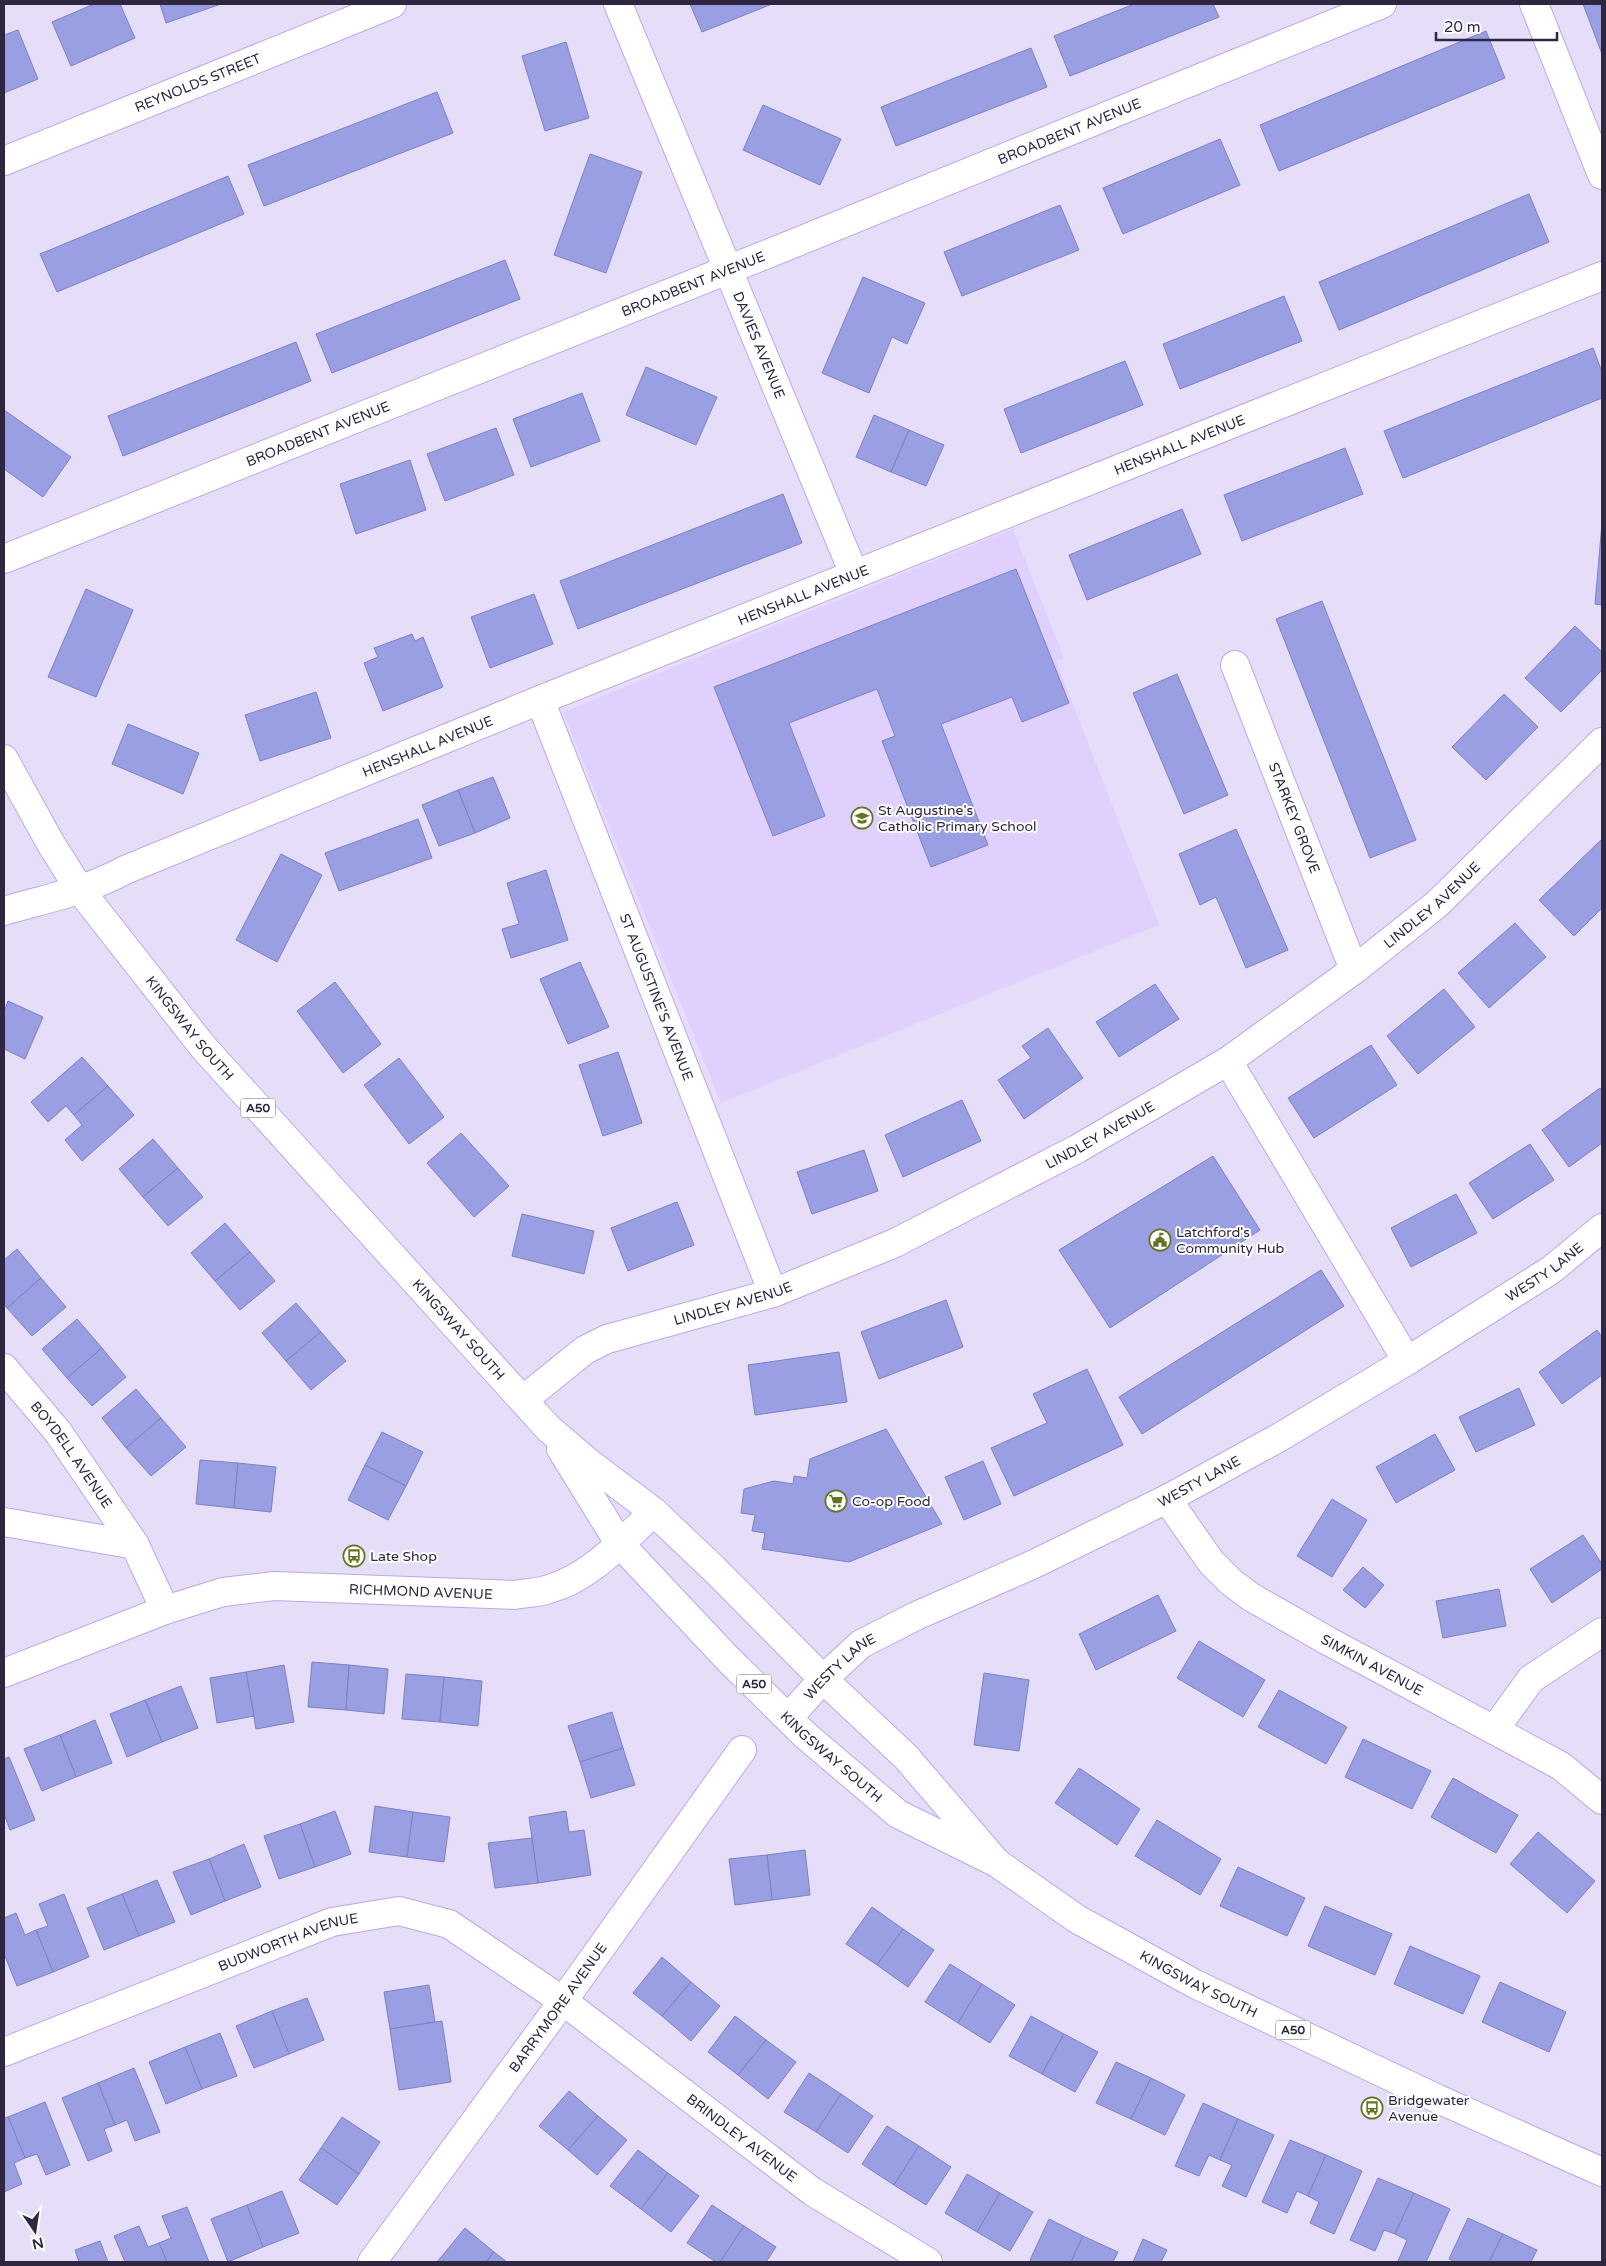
<svg xmlns="http://www.w3.org/2000/svg" width="1606" height="2266" font-family="'Varela Round',sans-serif">
<style>
.built{fill:#dfd0fe}
.building{fill:#9a9fe3;stroke:#7c81c2}
.lines{fill:none;stroke-linecap:round;stroke-linejoin:round}
.minor-casing{stroke:#bea6ea;stroke-width:30}
.major-casing{stroke:#bea6ea;stroke-width:30}
.minor{stroke:#fff;stroke-width:28}
.major{stroke:#fff;stroke-width:28}
.labels{text-anchor:middle;stroke-width:4;stroke-linejoin:round;paint-order:stroke}
.shield{fill:#fff;stroke:#6d6779;stroke-width:1}
.shield-label{font-size:12px;font-weight:bold;fill:#2f2640}
.street-label{font-size:14px;fill:#2f2640;stroke:#fff}
.poi-label{font-size:14px;fill:#2f2640;stroke:#fff;text-anchor:start}
</style>
<rect width="100%" height="100%" fill="#e6ddf9"/>
<!-- built -->
<polygon class="built" points="1013,529 1064,658 1056,661 1159,925 721,1103 563,712"/>
<!-- building -->
<g class="building">
<polygon points="94,4 120,4 135,38 71,66 52,22"/>
<polygon points="160,4 221,4 166,23"/>
<polygon points="690,4 772,4 702,32"/>
<polygon points="1134,4 1213,4 1219,17 1070,76 1054,36"/>
<polygon points="1583,4 1602,4 1602,54"/>
<polygon points="18,30 38,79 4,93 4,35"/>
<polygon points="1486,31 1505,78 1279,171 1260,125"/>
<polygon points="566,42 589,118 545,131 522,56"/>
<polygon points="1031,48 1047,87 896,146 881,107"/>
<polygon points="437,92 453,133 264,206 248,165"/>
<polygon points="763,105 841,139 820,185 743,150"/>
<polygon points="1220,139 1240,185 1123,234 1103,188"/>
<polygon points="590,154 642,172 606,273 554,255"/>
<polygon points="228,176 244,214 57,292 40,254"/>
<polygon points="1529,194 1549,242 1339,330 1319,282"/>
<polygon points="1060,205 1079,250 962,296 944,252"/>
<polygon points="505,260 520,299 332,373 316,334"/>
<polygon points="863,277 925,303 907,344 892,337 869,393 822,373"/>
<polygon points="1284,296 1302,341 1180,389 1163,344"/>
<polygon points="296,342 311,381 123,456 108,416"/>
<polygon points="1593,348 1602,372 1602,398 1403,478 1384,431"/>
<polygon points="1125,361 1143,405 1021,453 1004,409"/>
<polygon points="646,367 717,397 696,445 626,415"/>
<polygon points="582,393 600,441 531,467 513,419"/>
<polygon points="4,410 71,457 43,497 4,469"/>
<polygon points="874,415 909,430 891,472 856,457"/>
<polygon points="496,428 514,475 445,501 427,454"/>
<polygon points="909,430 944,445 926,486 891,472"/>
<polygon points="1345,448 1363,494 1242,541 1224,495"/>
<polygon points="410,460 426,510 356,534 340,484"/>
<polygon points="783,494 802,543 578,629 560,581"/>
<polygon points="1182,509 1201,554 1087,600 1069,555"/>
<polygon points="1602,523 1602,605 1595,604"/>
<polygon points="1016,569 1069,703 1022,722 1012,697 941,724 988,845 931,867 882,741 895,736 877,689 789,723 825,816 773,836 714,687"/>
<polygon points="86,589 133,610 96,697 48,677"/>
<polygon points="534,594 553,644 490,668 471,617"/>
<polygon points="1322,601 1416,840 1370,858 1276,619"/>
<polygon points="1575,626 1602,652 1602,670 1561,712 1525,678"/>
<polygon points="412,634 415,641 423,637 443,687 383,711 364,663 378,657 374,648"/>
<polygon points="1177,674 1228,795 1184,814 1133,693"/>
<polygon points="316,692 331,738 260,761 245,715"/>
<polygon points="1504,694 1538,727 1486,780 1452,747"/>
<polygon points="128,724 199,753 183,794 112,764"/>
<polygon points="493,777 510,818 475,833 458,790"/>
<polygon points="458,790 475,833 439,846 422,805"/>
<polygon points="418,819 432,858 339,891 325,853"/>
<polygon points="1236,829 1288,950 1246,968 1216,897 1200,905 1179,854"/>
<polygon points="1602,839 1602,908 1574,936 1539,900"/>
<polygon points="281,854 322,875 277,962 236,940"/>
<polygon points="546,870 568,940 511,958 502,929 519,924 507,883"/>
<polygon points="1515,923 1546,957 1489,1008 1458,973"/>
<polygon points="580,962 609,1027 568,1044 540,979"/>
<polygon points="335,982 381,1044 343,1073 297,1011"/>
<polygon points="1155,984 1179,1019 1119,1057 1096,1022"/>
<polygon points="1444,989 1475,1027 1418,1074 1387,1036"/>
<polygon points="8,1001 43,1017 25,1059 4,1049 4,1012"/>
<polygon points="1048,1028 1083,1078 1024,1119 998,1080 1031,1058 1022,1046"/>
<polygon points="1371,1045 1397,1085 1314,1138 1288,1098"/>
<polygon points="618,1052 642,1123 603,1136 579,1065"/>
<polygon points="82,1057 108,1086 74,1115 66,1106 48,1122 31,1102"/>
<polygon points="399,1058 444,1117 409,1144 364,1085"/>
<polygon points="108,1086 134,1115 82,1161 65,1140 82,1125 74,1115"/>
<polygon points="1600,1088 1602,1091 1602,1143 1569,1167 1542,1130"/>
<polygon points="962,1100 981,1141 903,1177 885,1135"/>
<polygon points="461,1133 509,1186 474,1217 427,1163"/>
<polygon points="153,1139 178,1168 143,1197 119,1169"/>
<polygon points="1530,1144 1554,1180 1493,1219 1469,1183"/>
<polygon points="864,1150 878,1191 812,1214 797,1172"/>
<polygon points="1213,1156 1260,1230 1110,1328 1059,1250"/>
<polygon points="178,1168 203,1197 168,1226 143,1197"/>
<polygon points="1456,1194 1477,1233 1411,1267 1391,1228"/>
<polygon points="677,1202 694,1245 628,1271 611,1228"/>
<polygon points="522,1214 594,1231 584,1274 512,1256"/>
<polygon points="225,1223 250,1252 215,1281 191,1253"/>
<polygon points="17,1249 41,1278 7,1308 4,1304 4,1260"/>
<polygon points="250,1252 275,1281 240,1310 215,1281"/>
<polygon points="1321,1270 1344,1306 1142,1434 1119,1397"/>
<polygon points="41,1278 66,1307 32,1336 7,1308"/>
<polygon points="946,1300 963,1347 879,1379 861,1332"/>
<polygon points="296,1303 321,1332 286,1361 262,1333"/>
<polygon points="77,1319 102,1348 67,1378 42,1349"/>
<polygon points="1597,1330 1602,1337 1602,1375 1562,1404 1539,1372"/>
<polygon points="321,1332 346,1361 311,1390 286,1361"/>
<polygon points="102,1348 126,1377 92,1406 67,1378"/>
<polygon points="839,1352 847,1402 755,1415 748,1365"/>
<polygon points="1087,1369 1123,1445 1014,1496 991,1448 1047,1423 1033,1394"/>
<polygon points="1519,1388 1535,1425 1476,1452 1459,1417"/>
<polygon points="136,1389 161,1418 126,1448 102,1418"/>
<polygon points="161,1418 186,1447 151,1476 126,1448"/>
<polygon points="886,1429 942,1524 849,1562 762,1549 765,1533 752,1531 755,1515 741,1513 744,1489 774,1481 793,1484 794,1476 807,1478 810,1459"/>
<polygon points="382,1432 423,1452 406,1486 365,1465"/>
<polygon points="1435,1434 1455,1470 1396,1503 1376,1467"/>
<polygon points="200,1460 238,1463 234,1508 196,1504"/>
<polygon points="983,1461 1001,1504 964,1520 945,1477"/>
<polygon points="238,1463 276,1467 271,1512 234,1508"/>
<polygon points="365,1465 406,1486 388,1520 348,1500"/>
<polygon points="1332,1499 1367,1520 1332,1577 1297,1556"/>
<polygon points="1583,1535 1602,1564 1602,1569 1552,1603 1530,1569"/>
<polygon points="1363,1567 1384,1585 1365,1608 1343,1590"/>
<polygon points="1499,1589 1506,1626 1443,1638 1436,1601"/>
<polygon points="1158,1595 1176,1631 1096,1670 1079,1634"/>
<polygon points="1199,1641 1265,1680 1243,1717 1177,1678"/>
<polygon points="312,1662 349,1665 346,1710 308,1707"/>
<polygon points="284,1665 294,1722 256,1729 246,1672"/>
<polygon points="349,1665 388,1669 384,1714 346,1710"/>
<polygon points="246,1672 254,1716 217,1723 210,1678"/>
<polygon points="984,1673 1029,1680 1019,1751 974,1745"/>
<polygon points="406,1674 444,1677 440,1722 402,1719"/>
<polygon points="444,1677 482,1681 478,1726 440,1722"/>
<polygon points="181,1686 198,1728 162,1742 145,1700"/>
<polygon points="1279,1690 1347,1727 1326,1764 1258,1727"/>
<polygon points="145,1700 162,1742 127,1757 110,1714"/>
<polygon points="612,1712 623,1748 580,1762 568,1726"/>
<polygon points="95,1720 112,1763 76,1777 60,1735"/>
<polygon points="60,1735 76,1777 42,1791 24,1749"/>
<polygon points="1363,1739 1431,1771 1412,1809 1345,1777"/>
<polygon points="623,1748 635,1785 591,1798 580,1762"/>
<polygon points="9,1757 35,1820 10,1830 4,1814 4,1759"/>
<polygon points="1079,1768 1140,1809 1117,1845 1055,1803"/>
<polygon points="1453,1778 1518,1815 1496,1853 1431,1817"/>
<polygon points="375,1806 413,1812 407,1857 369,1852"/>
<polygon points="335,1811 351,1854 315,1867 300,1824"/>
<polygon points="566,1811 569,1832 584,1830 591,1875 538,1883 529,1817"/>
<polygon points="413,1812 450,1817 444,1862 407,1857"/>
<polygon points="1157,1820 1221,1859 1200,1895 1135,1856"/>
<polygon points="300,1824 315,1867 279,1879 264,1836"/>
<polygon points="1538,1832 1595,1881 1567,1913 1510,1864"/>
<polygon points="532,1838 538,1883 495,1888 488,1843"/>
<polygon points="244,1844 261,1887 225,1901 209,1859"/>
<polygon points="805,1850 810,1895 772,1900 767,1855"/>
<polygon points="767,1855 772,1900 735,1905 729,1859"/>
<polygon points="209,1859 225,1901 191,1915 173,1872"/>
<polygon points="1238,1867 1305,1898 1287,1936 1220,1906"/>
<polygon points="157,1880 175,1922 139,1936 122,1894"/>
<polygon points="64,1894 89,1957 53,1972 36,1930 48,1926 39,1904"/>
<polygon points="122,1894 139,1936 104,1950 87,1908"/>
<polygon points="1325,1906 1392,1934 1375,1975 1308,1946"/>
<polygon points="872,1907 903,1929 877,1965 846,1944"/>
<polygon points="16,1913 25,1935 36,1930 53,1972 17,1986 4,1954 4,1918"/>
<polygon points="903,1929 934,1950 908,1987 877,1965"/>
<polygon points="1410,1946 1480,1976 1463,2014 1394,1984"/>
<polygon points="662,1957 691,1982 662,2016 633,1993"/>
<polygon points="950,1964 982,1984 958,2023 925,2002"/>
<polygon points="691,1982 720,2006 691,2041 662,2016"/>
<polygon points="1500,1982 1566,2012 1549,2052 1482,2022"/>
<polygon points="982,1984 1015,2005 990,2043 958,2023"/>
<polygon points="429,1985 435,2022 390,2029 384,1992"/>
<polygon points="307,1998 324,2040 289,2054 272,2011"/>
<polygon points="272,2011 289,2054 254,2068 236,2026"/>
<polygon points="735,2016 766,2040 738,2075 708,2052"/>
<polygon points="1031,2016 1064,2034 1042,2074 1009,2056"/>
<polygon points="442,2021 451,2082 399,2090 390,2029"/>
<polygon points="220,2033 237,2076 202,2089 185,2047"/>
<polygon points="1064,2034 1098,2052 1075,2092 1042,2074"/>
<polygon points="766,2040 796,2062 768,2099 738,2075"/>
<polygon points="185,2047 202,2089 166,2104 149,2062"/>
<polygon points="1116,2062 1151,2078 1131,2119 1096,2103"/>
<polygon points="134,2068 160,2132 135,2141 127,2120 115,2125 98,2083"/>
<polygon points="809,2073 841,2094 816,2132 784,2112"/>
<polygon points="1151,2078 1185,2095 1165,2135 1131,2119"/>
<polygon points="98,2083 115,2125 104,2129 112,2151 88,2161 62,2098"/>
<polygon points="569,2091 598,2116 568,2150 539,2126"/>
<polygon points="841,2094 873,2116 848,2153 816,2132"/>
<polygon points="45,2102 70,2165 46,2175 37,2154 25,2158 8,2117"/>
<polygon points="1203,2103 1238,2119 1220,2160 1209,2155 1199,2176 1175,2166"/>
<polygon points="598,2116 627,2140 597,2175 568,2150"/>
<polygon points="8,2117 25,2158 14,2163 22,2184 4,2192 4,2118"/>
<polygon points="342,2117 380,2142 359,2174 321,2148"/>
<polygon points="1238,2119 1274,2135 1246,2197 1222,2186 1232,2165 1220,2160"/>
<polygon points="887,2126 919,2146 894,2185 862,2164"/>
<polygon points="1290,2140 1326,2155 1308,2196 1297,2191 1287,2213 1262,2202"/>
<polygon points="919,2146 951,2167 926,2205 894,2185"/>
<polygon points="321,2148 359,2174 337,2205 299,2180"/>
<polygon points="638,2150 668,2173 641,2209 610,2186"/>
<polygon points="1326,2155 1362,2171 1334,2234 1310,2223 1319,2202 1308,2196"/>
<polygon points="668,2173 699,2196 671,2232 641,2209"/>
<polygon points="967,2174 1000,2193 977,2232 945,2213"/>
<polygon points="1378,2178 1414,2193 1395,2234 1384,2230 1375,2251 1350,2240"/>
<polygon points="282,2191 299,2233 263,2247 247,2205"/>
<polygon points="1000,2193 1033,2212 1010,2251 977,2232"/>
<polygon points="1414,2193 1450,2209 1426,2262 1401,2262 1398,2261 1407,2240 1395,2234"/>
<polygon points="247,2205 263,2247 228,2262 211,2219"/>
<polygon points="712,2205 744,2226 720,2262 716,2262 687,2243"/>
<polygon points="187,2207 209,2262 167,2262 159,2243 171,2238 162,2216"/>
<polygon points="1468,2218 1503,2234 1489,2262 1455,2262 1449,2259"/>
<polygon points="1049,2219 1083,2236 1071,2262 1033,2262 1030,2260"/>
<polygon points="139,2226 148,2247 159,2243 167,2262 125,2262 114,2236"/>
<polygon points="744,2226 776,2247 766,2262 720,2262"/>
<polygon points="465,2228 494,2252 486,2262 437,2262"/>
<polygon points="1503,2234 1537,2250 1531,2262 1489,2262"/>
<polygon points="1083,2236 1118,2252 1113,2262 1071,2262"/>
<polygon points="1143,2239 1167,2250 1161,2262 1133,2262"/>
<polygon points="100,2241 108,2262 79,2262 75,2250"/>
<polygon points="494,2252 507,2262 486,2262"/>
</g>
<g class="lines">
<!-- minor casing -->
<g class="minor-casing">
<g id="minor">
<path id="s1" d="M 618,4 L 854,574"/>
<polyline points="1534,4 1602,175"/>
<path id="s2" d="M 4,161 L 392,4"/>
<path id="s3" d="M 4,559 L 775,251 L 1382,4"/>
<path id="s4" d="M 1235,665 L 1354,970"/>
<path id="s5" d="M 540,700 L 773,1293"/>
<path id="s6" d="M 4,911 C 45,899 87,891 125,870 L 540,700 L 1602,276"/>
<polyline points="1228,1061 1407,1361"/>
<path id="s7" d="M 4,1368 L 58,1432 L 135,1545 L 165,1610"/>
<path id="s8" d="M 523,1400 L 585,1350 L 607,1339 L 773,1293 L 895,1243 L 1077,1149 L 1228,1061 L 1354,970 L 1437,904 L 1602,742"/>
<path id="s9" d="M 1167,1499 L 1211,1562 L 1231,1582 L 1251,1597 L 1328,1641 L 1561,1766 L 1602,1800"/>
<polyline points="4,1522 135,1545"/>
<path id="s10" d="M 4,1673 L 165,1610 L 223,1592 L 274,1586 L 514,1595 C 525,1593 538,1593 549,1589 C 590,1578 623,1540 654,1512"/>
<path id="s11" d="M 789,1717 L 823,1679 L 861,1644 L 916,1616 L 1034,1564 L 1167,1499 L 1280,1437 L 1407,1361 L 1551,1270 L 1602,1228"/>
<polyline points="1494,1730 1531,1679 1602,1632"/>
<path id="s12" d="M 4,2052 L 332,1922 L 399,1911 L 449,1924 L 563,2001 L 813,2192 L 928,2262"/>
<path id="s13" d="M 372,2262 L 563,2001 L 742,1750"/>
</g>
</g>
<!-- major casing -->
<g class="major-casing">
<g id="major">
<path id="s14" d="M 4,759 L 51,844 L 80,890 L 204,1048 L 548,1428 L 589,1463 L 654,1512 L 714,1569 L 823,1679 L 906,1757 L 997,1863"/>
<path id="s15" d="M 561,1449 L 619,1543 L 727,1658 L 805,1735 L 898,1814 L 997,1863 L 1077,1919 L 1195,1984 L 1438,2099 L 1602,2172"/>
</g>
</g>
<!-- minor -->
<use href="#minor" class="minor"/>
<!-- major -->
<use href="#major" class="major"/>
</g>
<!-- icons -->
<defs>
<g id="school-ring" transform="scale(1.125)"><circle r="9.5" fill="#fff" stroke="#637422" stroke-width="1.5"/><path d="M0-5L7-2L0 1L-7-2ZM-4 1L0 2.5L4 1V4Q0 6-4 4Z" fill="#637422"/></g>
<g id="civic-ring" transform="scale(1.125)"><circle r="9.5" fill="#fff" stroke="#637422" stroke-width="1.5"/><path d="M-.6-6.5H3V-4.5H.6V-3L4-1V1h2V6H-6V1h2V-1L-.6-3ZM-1.2 2.5V6h2.4V2.5Z" fill="#637422"/></g>
<g id="supermarket-ring" transform="scale(1.125)"><circle r="9.5" fill="#fff" stroke="#637422" stroke-width="1.5"/><path d="M-6-5.5h2.5l.6 2H6L4.5 2H-2.5L-4.4-4H-6ZM-1.5 3.2a1.3 1.3 0 1 0 .1 0ZM3 3.2a1.3 1.3 0 1 0 .1 0Z" fill="#637422"/></g>
<g id="bus-ring" transform="scale(1.125)"><circle r="9.5" fill="#fff" stroke="#637422" stroke-width="1.5"/><path d="M-5-6H5V4H4V6H2V4H-2V6H-4V4H-5ZM-3.5-4V0h7V-4ZM-3.5 1.2v1.5H-2V1.2ZM2 1.2v1.5H3.5V1.2Z" fill="#637422"/></g>
</defs>
<g fill-rule="evenodd">
<use href="#school-ring" x="862" y="818"/>
<use href="#civic-ring" x="1160" y="1240"/>
<use href="#supermarket-ring" x="836" y="1501"/>
<use href="#bus-ring" x="354" y="1556"/>
<use href="#bus-ring" x="1372" y="2108"/>
</g>
<g class="labels">
<!-- shield labels -->
<g class="shield">
<rect x="240.5" y="1098.5" width="35" height="19" rx="4"/>
<rect x="736.5" y="1674.5" width="35" height="19" rx="4"/>
<rect x="1275.5" y="2020.5" width="35" height="19" rx="4"/>
</g>
<g class="shield-label">
<text x="258" y="1112">A50</text>
<text x="754" y="1688">A50</text>
<text x="1293" y="2034">A50</text>
</g>
<!-- street labels -->
<g class="street-label">
<text dy="5" stroke="none"><textPath href="#s2" startOffset="209">REYNOLDS STREET</textPath></text>
<text dy="5" stroke="none"><textPath href="#s3" startOffset="1148">BROADBENT AVENUE</textPath></text>
<text dy="5" stroke="none"><textPath href="#s3" startOffset="742">BROADBENT AVENUE</textPath></text>
<text dy="5" stroke="none"><textPath href="#s1" startOffset="369">DAVIES AVENUE</textPath></text>
<text dy="5" stroke="none"><textPath href="#s3" startOffset="338">BROADBENT AVENUE</textPath></text>
<text dy="5" stroke="none"><textPath href="#s6" startOffset="1265">HENSHALL AVENUE</textPath></text>
<text dy="5" stroke="none"><textPath href="#s6" startOffset="860">HENSHALL AVENUE</textPath></text>
<text dy="5" stroke="none"><textPath href="#s6" startOffset="455">HENSHALL AVENUE</textPath></text>
<text dy="5" stroke="none"><textPath href="#s4" startOffset="164">STARKEY GROVE</textPath></text>
<text dy="5" stroke="none"><textPath href="#s8" startOffset="1045">LINDLEY AVENUE</textPath></text>
<text dy="5" stroke="none"><textPath href="#s5" startOffset="319">ST AUGUSTINE'S AVENUE</textPath></text>
<text dy="5" stroke="none"><textPath href="#s14" startOffset="328">KINGSWAY SOUTH</textPath></text>
<text dy="5" stroke="none"><textPath href="#s8" startOffset="640">LINDLEY AVENUE</textPath></text>
<text dy="5" stroke="none"><textPath href="#s11" startOffset="882">WESTY LANE</textPath></text>
<text dy="5" stroke="none"><textPath href="#s8" startOffset="235">LINDLEY AVENUE</textPath></text>
<text dy="5" stroke="none"><textPath href="#s14" startOffset="732">KINGSWAY SOUTH</textPath></text>
<text dy="5" stroke="none"><textPath href="#s7" startOffset="110">BOYDELL AVENUE</textPath></text>
<text dy="5" stroke="none"><textPath href="#s11" startOffset="478">WESTY LANE</textPath></text>
<text dy="5" stroke="none"><textPath href="#s10" startOffset="432">RICHMOND AVENUE</textPath></text>
<text dy="5" stroke="none"><textPath href="#s9" startOffset="269">SIMKIN AVENUE</textPath></text>
<text dy="5" stroke="none"><textPath href="#s11" startOffset="72">WESTY LANE</textPath></text>
<text dy="5" stroke="none"><textPath href="#s15" startOffset="412">KINGSWAY SOUTH</textPath></text>
<text dy="5" stroke="none"><textPath href="#s12" startOffset="305">BUDWORTH AVENUE</textPath></text>
<text dy="5" stroke="none"><textPath href="#s15" startOffset="846">KINGSWAY SOUTH</textPath></text>
<text dy="5" stroke="none"><textPath href="#s13" startOffset="315">BARRYMORE AVENUE</textPath></text>
<text dy="5" stroke="none"><textPath href="#s12" startOffset="835">BRINDLEY AVENUE</textPath></text>
</g>
<!-- poi labels -->
<g class="poi-label">
<text x="878" y="815">St Augustine's<tspan x="878" dy="16">Catholic Primary School</tspan></text>
<text x="1176" y="1237">Latchford's<tspan x="1176" dy="16">Community Hub</tspan></text>
<text x="852" y="1506">Co-op Food</text>
<text x="370" y="1561">Late Shop</text>
<text x="1388" y="2105">Bridgewater<tspan x="1388" dy="16">Avenue</tspan></text>
</g>
</g>
<!-- border -->
<rect width="1606" height="2266" fill="none" stroke="#2f2640" stroke-width="10"/>
<!-- north arrow -->
<g transform="translate(35 2231) rotate(167)" stroke="#ffffff" stroke-width="4" paint-order="stroke">
<path d="M0-4L9 19L0 12L-9 19Z" fill="#2f2640"/>
<text y="-8" font-size="14" font-weight="bold" text-anchor="middle" fill="#2f2640">N</text>
</g>
<!-- scale -->
<path d="M1436 32v8h121v-8" fill="none" stroke="#2f2640" stroke-width="2.5"/>
<text x="1444" y="32" font-size="15" fill="#2f2640" stroke="#ffffff" stroke-width="4" paint-order="stroke">20 m</text>
</svg>
